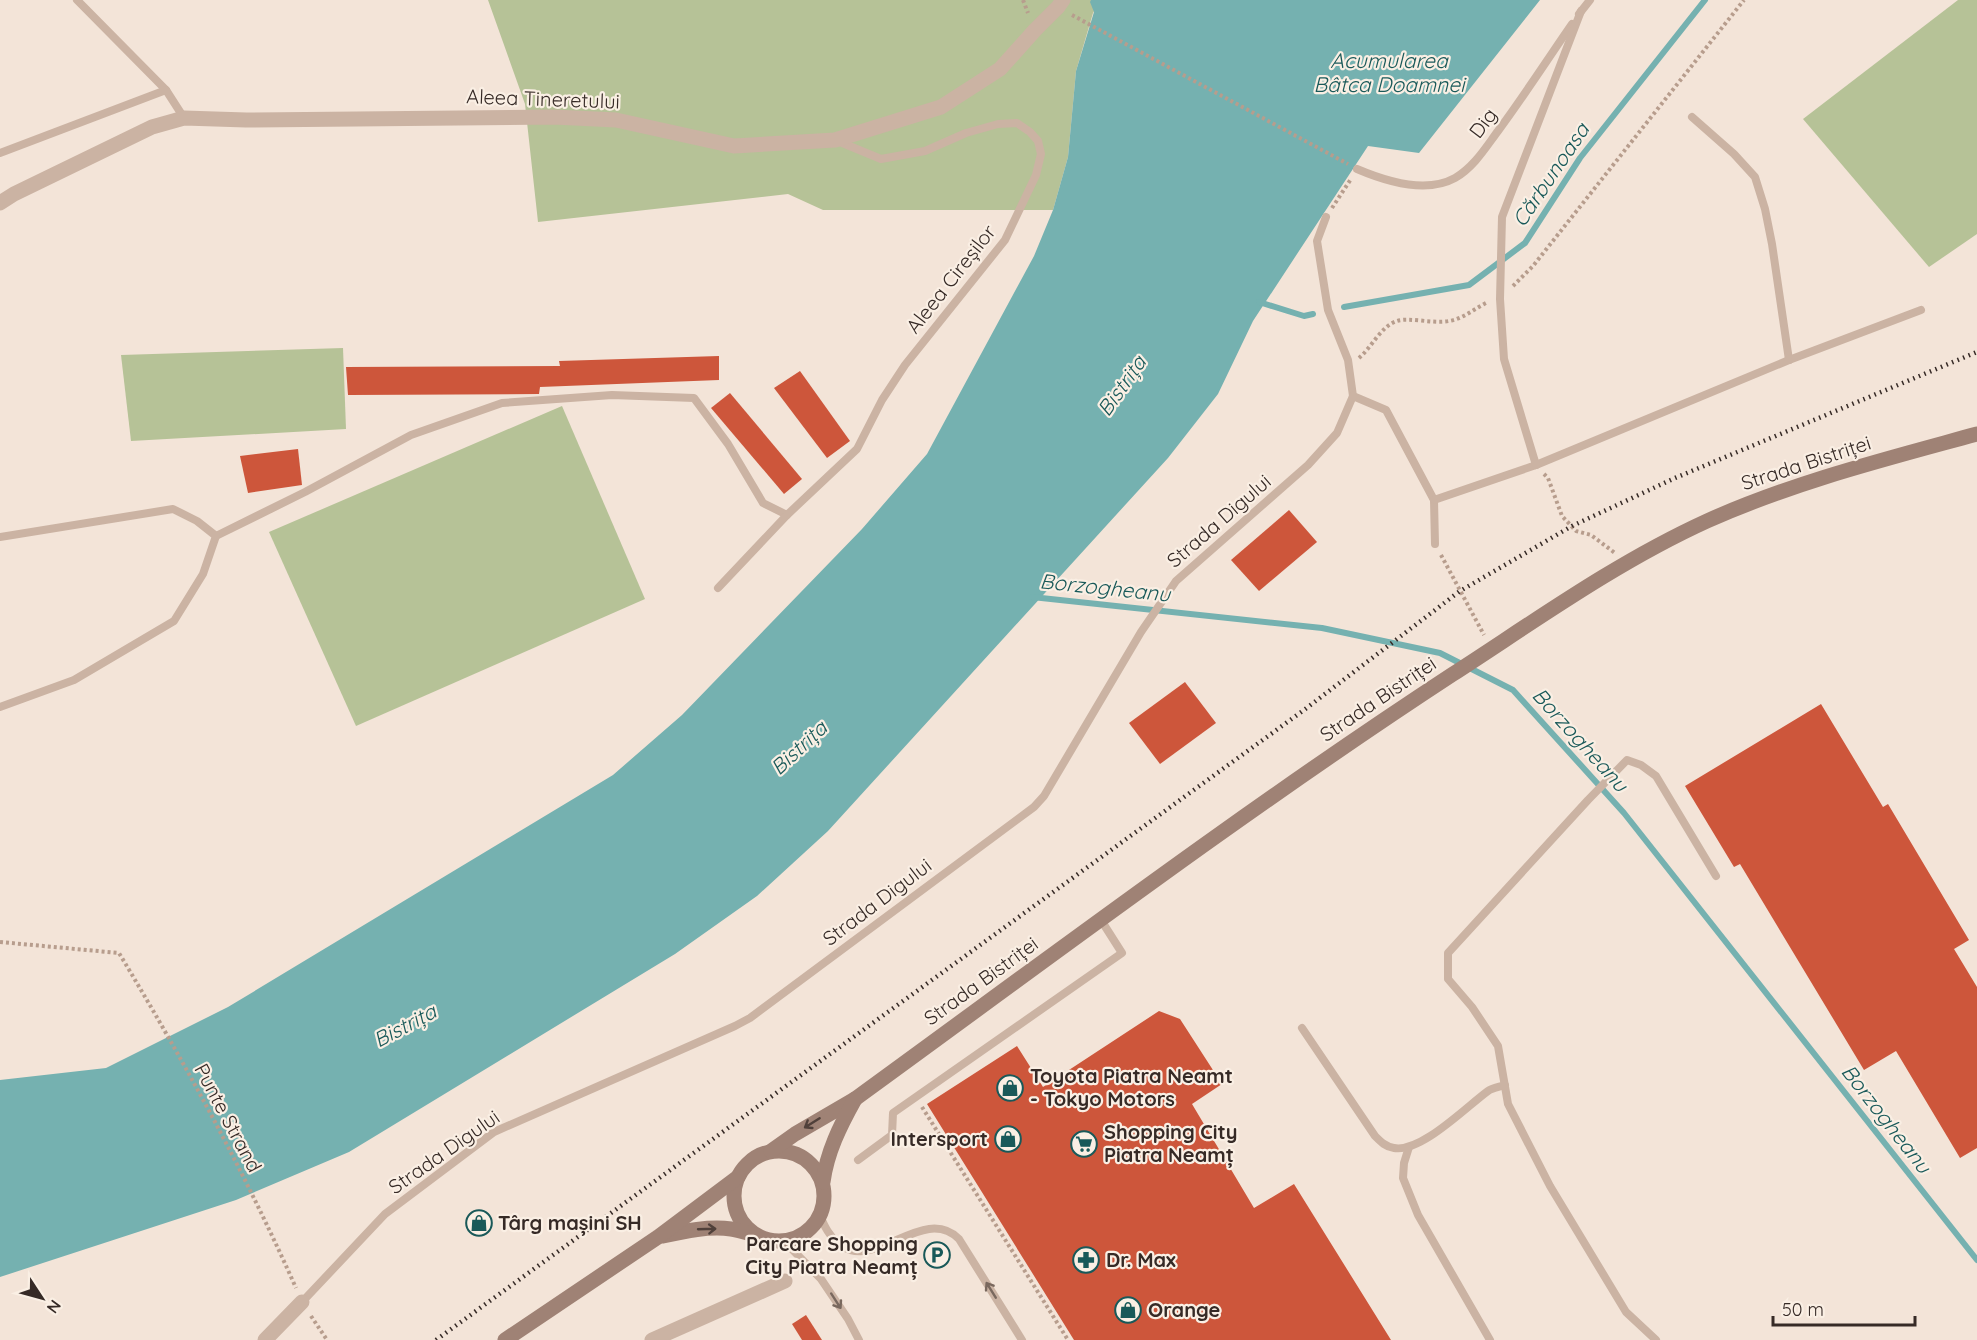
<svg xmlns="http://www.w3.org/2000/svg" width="1977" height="1340" font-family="Quicksand,sans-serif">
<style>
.green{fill:#b6c297}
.water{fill:#75b1b0}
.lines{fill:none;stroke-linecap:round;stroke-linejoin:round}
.stream{stroke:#75b1b0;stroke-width:6}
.building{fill:#cd563b}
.path{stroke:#b79d8d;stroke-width:4;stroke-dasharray:3 3;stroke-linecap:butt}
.lane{stroke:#cbb3a3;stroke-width:8}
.street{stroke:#cbb3a3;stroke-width:15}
.secondary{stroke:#9f8275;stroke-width:15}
.rail{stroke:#362a26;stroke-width:4.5;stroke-dasharray:1.5 4.5;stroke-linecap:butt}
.oneway{stroke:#50403a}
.oneway2{stroke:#79685e}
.labels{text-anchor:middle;stroke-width:4.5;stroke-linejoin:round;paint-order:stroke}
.street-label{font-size:20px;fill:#362a26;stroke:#faefe4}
.poi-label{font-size:20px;font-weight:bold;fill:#362a26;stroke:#faefe4;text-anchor:start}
.water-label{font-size:21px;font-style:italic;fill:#195959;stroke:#faefe4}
</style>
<rect width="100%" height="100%" fill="#f3e4d8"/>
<!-- green -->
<g class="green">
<polygon points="488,0 1100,0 1093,13 1076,71 1068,157 1053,210 823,210 788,194 538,222 525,104"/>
<polygon points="1958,0 1977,0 1977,234 1929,267 1803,119"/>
<polygon points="343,348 346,429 131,441 121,355"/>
<polygon points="562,406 645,599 356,726 269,532"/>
</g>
<!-- water -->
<polygon class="water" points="1091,0 1540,0 1419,153 1368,146 1253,321 1218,394 1168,458 828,831 757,896 675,954 349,1152 236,1200 0,1277 0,1080 106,1068 228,1007 613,775 682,715 862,529 927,454 1034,256 1053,210 1068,157 1076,71 1094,12 1090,2"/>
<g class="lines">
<!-- stream -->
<g class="stream">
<polyline points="1259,302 1304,316 1313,314"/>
<polyline points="1344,307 1469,285 1525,243 1580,158 1705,0"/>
<polyline points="1032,597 1322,628 1440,653 1513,690 1624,813 1977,1260"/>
</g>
</g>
<!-- building -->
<g class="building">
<polygon points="719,356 719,380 540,387 539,394 348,395 346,367 560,366 559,361"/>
<polygon points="800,371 850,441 827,458 774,388"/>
<polygon points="730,393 802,479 784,494 711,408"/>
<polygon points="298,449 302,485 248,493 240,456"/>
<polygon points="1289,510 1317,542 1259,591 1231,560"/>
<polygon points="1185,682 1216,723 1160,764 1129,723"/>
<polygon points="1821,704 1883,807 1888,804 1969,940 1954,949 1977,987 1977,1148 1960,1158 1896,1051 1864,1070 1740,864 1734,867 1685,786"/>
<polygon points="1159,1011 1180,1019 1222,1084 1192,1104 1254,1208 1294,1184 1391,1340 1074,1340 927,1104 1017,1046 1043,1087"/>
<polygon points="806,1315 822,1340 802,1340 792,1324"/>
</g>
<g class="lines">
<!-- path -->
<g class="path">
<polyline points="1023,0 1028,13"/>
<polyline points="1072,15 1348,164"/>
<polyline points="1332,208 1351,179"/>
<polyline points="1513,286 1533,266 1744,0"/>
<path d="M 1359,358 C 1372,347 1381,326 1397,321 C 1409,317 1433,324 1449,321 C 1463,319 1475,308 1488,302"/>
<polyline points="1544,474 1548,478 1562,516 1576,531 1591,535 1615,553"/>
<polyline points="1441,555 1484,635"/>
<path d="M 0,942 L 119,953 C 184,1061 245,1173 296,1288"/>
<polyline points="922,1107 1068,1340"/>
<polyline points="311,1316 327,1340"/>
</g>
<!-- lane -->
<g class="lane">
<polyline points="77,0 166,90"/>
<polyline points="1579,14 1590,0"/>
<polyline points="1692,117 1734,154 1755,177 1765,209 1772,244 1789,360"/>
<polyline points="0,153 166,90 184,118"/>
<path d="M 1357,169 C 1385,181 1426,194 1455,178 C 1474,167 1486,147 1498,131 C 1524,96 1547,60 1572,24"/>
<polyline points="1326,217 1317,241 1328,310 1348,360 1353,396 1386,410 1434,500 1435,544"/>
<polyline points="1536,465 1789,360 1921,310"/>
<polyline points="1434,500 1536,465 1504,359 1500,299 1502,217 1581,11"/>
<polyline points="216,536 305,492 411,435 502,403 612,395 694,398 728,444 763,503 787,515"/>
<polyline points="0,537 173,509 197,521 216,536 203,574 174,621 74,680 0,707"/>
<polyline points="718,588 787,515 857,449 882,400 905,365 1005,240 1036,175 1041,154 1038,141 1030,132 1017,123 998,124 966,133 925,151 881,159 835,140"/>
<path d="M 1302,1028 L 1375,1136 C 1381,1142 1386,1147 1394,1148 C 1421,1153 1466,1107 1488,1091 C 1492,1088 1499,1087 1505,1085"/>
<polyline points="1409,1147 1404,1163 1403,1178 1418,1215 1490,1340"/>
<polyline points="858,1160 892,1135 893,1113 1122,953 1101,920"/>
<path d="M 820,1216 C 823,1222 825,1228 829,1233 C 865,1287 920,1200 959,1239 L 1022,1340"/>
<polyline points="784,1241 821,1279 848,1319 859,1340"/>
<polyline points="302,1302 385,1214 494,1132 735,1026 750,1018 1034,807 1044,796 1141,632 1176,581 1308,465 1337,433 1353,396"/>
<polyline points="1656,1340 1626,1312 1550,1186 1508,1104 1498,1046 1472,1007 1448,979 1448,953 1588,800 1627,760 1641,765 1656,776 1716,876"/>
</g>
<!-- street -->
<g class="street">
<polyline points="0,203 14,194 152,127 184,118 246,120 554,117 616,120 734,146 835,140 941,107 1000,69 1035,30 1058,7 1063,0"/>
<polyline points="265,1340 302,1302"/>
<polyline points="652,1340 785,1281"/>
</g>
<!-- secondary -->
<g class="secondary">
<circle cx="779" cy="1196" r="45"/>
<path d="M 771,1151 L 795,1134 L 855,1099 C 1053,955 1248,808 1453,674 C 1535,621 1617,562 1707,521 C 1794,482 1886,459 1977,434"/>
<path d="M 823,1182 C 827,1152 840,1126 855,1099"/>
<path d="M 663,1236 C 685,1231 709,1226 731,1229 C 739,1230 747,1233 755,1235"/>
<polyline points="505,1340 658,1237 738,1177"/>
</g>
<!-- rail -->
<polyline class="rail" points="436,1340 1304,710 1460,591 1572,526 1675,478 1977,352"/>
</g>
<!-- one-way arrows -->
<defs><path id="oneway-shaft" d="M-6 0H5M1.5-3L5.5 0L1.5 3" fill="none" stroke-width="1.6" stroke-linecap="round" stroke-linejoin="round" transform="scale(1.5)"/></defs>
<g class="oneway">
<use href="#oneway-shaft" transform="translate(812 1123) rotate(148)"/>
<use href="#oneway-shaft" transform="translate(707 1229) rotate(-2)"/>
</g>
<g class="oneway2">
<use href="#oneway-shaft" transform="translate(991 1290) rotate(-122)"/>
<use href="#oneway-shaft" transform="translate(836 1301) rotate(57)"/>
</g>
<!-- icons -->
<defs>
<g id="shop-ring" transform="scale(1.35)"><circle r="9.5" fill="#faefe4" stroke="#195959" stroke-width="1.5"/><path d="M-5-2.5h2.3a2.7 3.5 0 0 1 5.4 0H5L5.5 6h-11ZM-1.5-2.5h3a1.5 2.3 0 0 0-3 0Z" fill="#195959"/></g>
<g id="supermarket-ring" transform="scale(1.35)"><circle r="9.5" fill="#faefe4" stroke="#195959" stroke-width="1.5"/><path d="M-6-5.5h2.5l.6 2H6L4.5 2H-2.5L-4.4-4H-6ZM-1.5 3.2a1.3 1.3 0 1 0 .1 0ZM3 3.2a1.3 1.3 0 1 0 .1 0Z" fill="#195959"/></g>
<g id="parking-ring" transform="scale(1.35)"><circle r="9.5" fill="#faefe4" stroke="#195959" stroke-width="1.5"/><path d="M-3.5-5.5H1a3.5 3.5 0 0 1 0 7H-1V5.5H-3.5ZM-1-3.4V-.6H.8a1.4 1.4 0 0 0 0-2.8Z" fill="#195959"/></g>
<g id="pharmacy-ring" transform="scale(1.35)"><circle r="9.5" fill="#faefe4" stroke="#195959" stroke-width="1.5"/><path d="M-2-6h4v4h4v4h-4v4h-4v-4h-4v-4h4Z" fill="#195959"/></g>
</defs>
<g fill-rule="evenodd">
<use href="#shop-ring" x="1010" y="1088"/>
<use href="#shop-ring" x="1008" y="1139"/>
<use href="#supermarket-ring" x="1084" y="1144"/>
<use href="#shop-ring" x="479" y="1223"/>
<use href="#parking-ring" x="937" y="1255"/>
<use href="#pharmacy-ring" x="1086" y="1260"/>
<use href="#shop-ring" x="1128" y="1310"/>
</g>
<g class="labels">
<!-- street labels -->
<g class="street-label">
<text transform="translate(543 99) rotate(2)" y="7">Aleea Tineretului</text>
<text transform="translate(1483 123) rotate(-53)" y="7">Dig</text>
<text transform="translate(951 279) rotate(-52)" y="7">Aleea Cireșilor</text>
<text transform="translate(1806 463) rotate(-18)" y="7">Strada Bistriței</text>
<text transform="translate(1219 521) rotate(-41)" y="7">Strada Digului</text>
<text transform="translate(1378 699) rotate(-34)" y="7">Strada Bistriței</text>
<text transform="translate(877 902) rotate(-37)" y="7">Strada Digului</text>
<text transform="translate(981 981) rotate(-36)" y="7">Strada Bistriței</text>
<text transform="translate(228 1118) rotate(62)" y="7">Punte Strand</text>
<text transform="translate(444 1152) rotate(-35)" y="7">Strada Digului</text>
</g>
<!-- poi labels -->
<g class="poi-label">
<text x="1030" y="1083">Toyota Piatra Neamt<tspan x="1030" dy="23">- Tokyo Motors</tspan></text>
<text x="1104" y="1139">Shopping City<tspan x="1104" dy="23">Piatra Neamț</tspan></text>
<text x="988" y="1146" text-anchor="end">Intersport</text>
<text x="498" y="1230">Târg mașini SH</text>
<text x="918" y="1251" text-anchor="end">Parcare Shopping<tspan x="918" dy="23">City Piatra Neamț</tspan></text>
<text x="1106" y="1267">Dr. Max</text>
<text x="1148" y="1317">Orange</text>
</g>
<!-- water labels -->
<g class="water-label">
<text x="1389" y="68">Acumularea<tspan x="1389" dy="24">Bâtca Doamnei</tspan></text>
<text transform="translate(1551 175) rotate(-56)" y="7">Cărbunoasa</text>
<text transform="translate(1122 386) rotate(-55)" y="7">Bistrița</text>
<text transform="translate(1105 588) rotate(6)" y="7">Borzogheanu</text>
<text transform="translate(1580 740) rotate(48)" y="7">Borzogheanu</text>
<text transform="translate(799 748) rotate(-43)" y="7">Bistrița</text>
<text transform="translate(405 1026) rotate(-28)" y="7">Bistrița</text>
<text transform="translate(1886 1119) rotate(52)" y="7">Borzogheanu</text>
</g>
</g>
<!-- north arrow -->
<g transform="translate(42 1298) rotate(126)" stroke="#faefe4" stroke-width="4.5" paint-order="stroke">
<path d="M0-4.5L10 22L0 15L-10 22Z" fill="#362a26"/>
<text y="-9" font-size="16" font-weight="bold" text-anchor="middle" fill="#362a26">N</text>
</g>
<!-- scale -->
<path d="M1773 1316v9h142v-9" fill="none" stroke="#362a26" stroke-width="3"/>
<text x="1782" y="1316" font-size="18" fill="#362a26" stroke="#faefe4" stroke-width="4.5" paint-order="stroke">50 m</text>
</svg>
